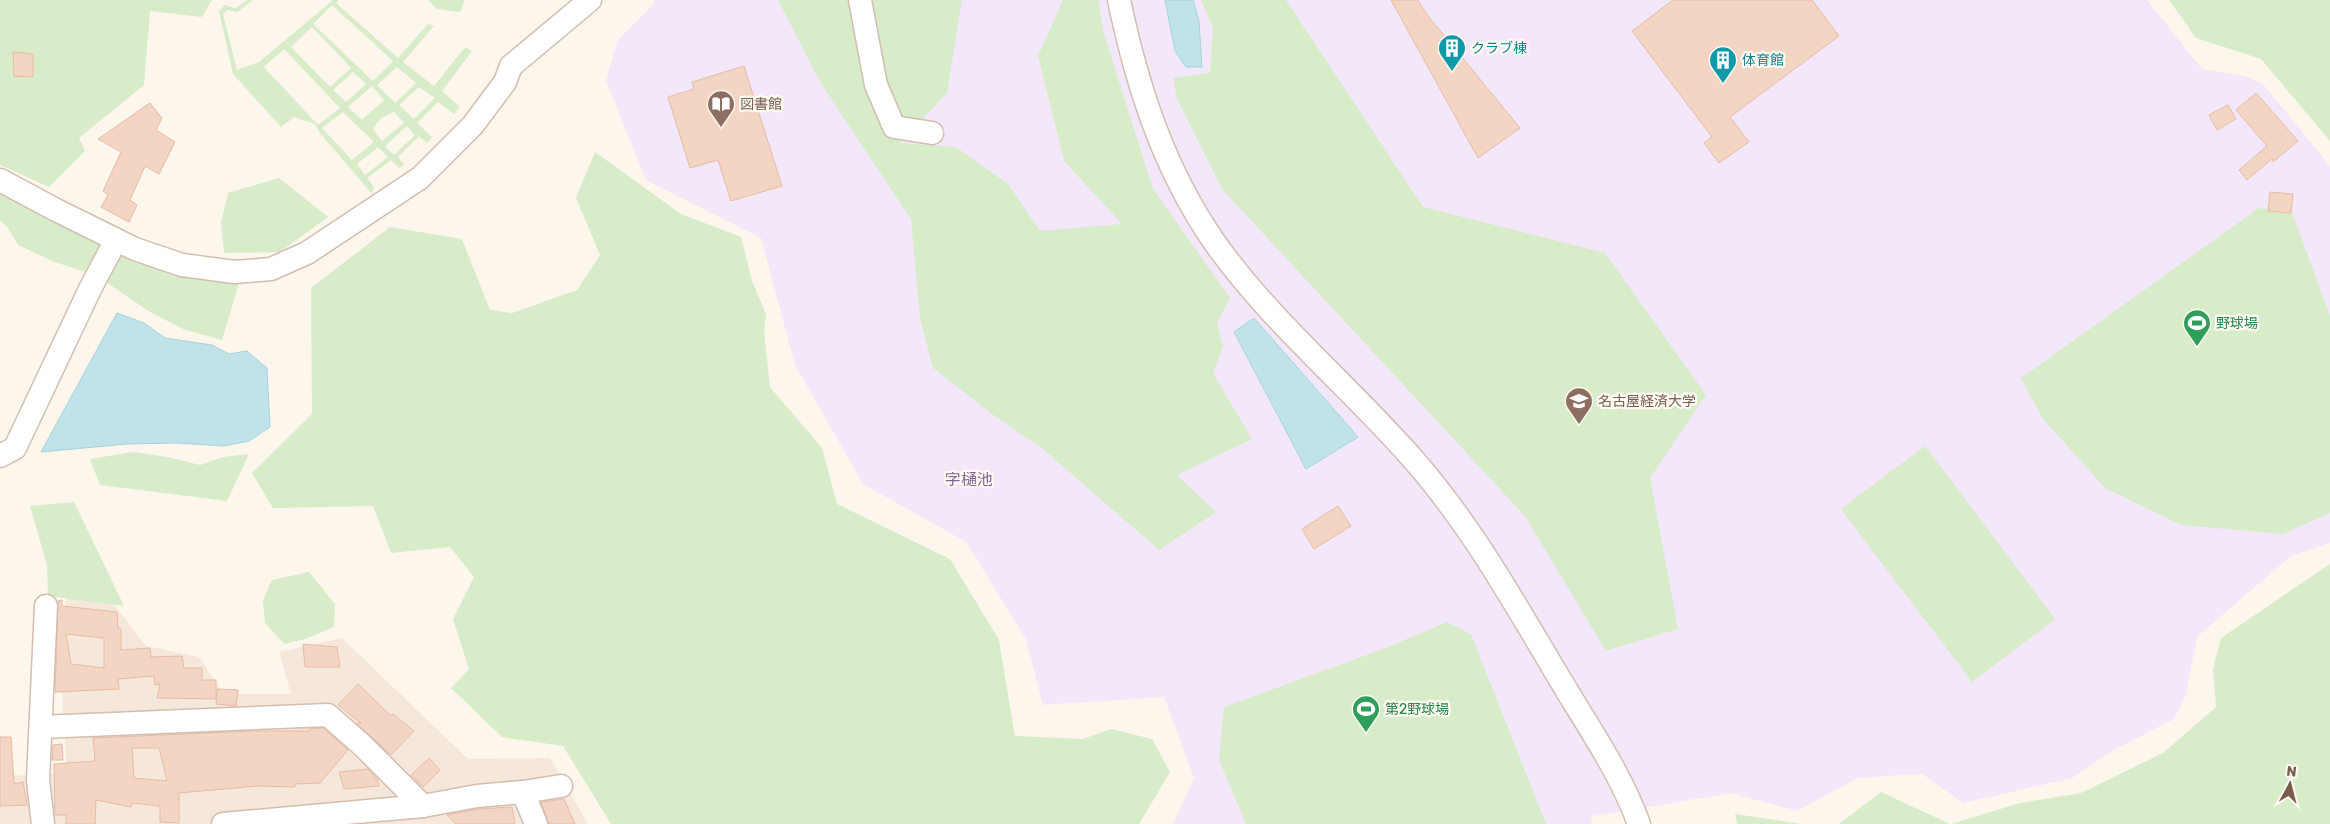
<svg xmlns="http://www.w3.org/2000/svg" width="2330" height="824" font-family="Rubik,'Noto Sans JP',sans-serif">
<style>
.residential{fill:#f5e8da}
.education{fill:#f3e8fa}
.green{fill:#d8ecc9;fill-rule:evenodd}
.water{fill:#bfe3e8;stroke:#a5d3da}
.building{fill:#f3d5c3;stroke:#e6bba3;fill-rule:evenodd}
.lines{fill:none;stroke-linecap:round;stroke-linejoin:round}
.minor-casing{stroke:#d1beb0;stroke-width:25}
.minor{stroke:#fff;stroke-width:22}
.labels{text-anchor:middle;stroke-width:4.5;stroke-linejoin:round;paint-order:stroke}
.culture-label{font-size:14px;fill:#0d838f;stroke:#fffaf3;text-anchor:start}
.education-label{font-size:14px;fill:#785e54;stroke:#fffaf3;text-anchor:start}
.leisure-label{font-size:14px;fill:#27864d;stroke:#fffaf3;text-anchor:start}
.quarter-label{font-size:16px;fill:#846695;stroke:#fffaf3}
</style>
<rect width="100%" height="100%" fill="#fdf6ec"/>
<!-- residential -->
<polygon class="residential" points="66,598 109,598 146,646 199,657 224,694 291,694 279,652 342,638 468,759 550,758 588,824 0,824 0,776 67,774 61,679"/>
<!-- education -->
<polygon class="education" points="654,0 2147,0 2202,69 2245,76 2263,84 2330,166 2330,543 2291,556 2197,637 2186,695 2174,719 2112,751 2072,778 1963,803 1922,774 1858,778 1797,811 1731,793 1592,816 1591,824 1173,824 1194,778 1164,697 1043,705 1026,639 966,542 863,484 795,365 761,238 646,180 606,81 617,41 655,3"/>
<!-- green -->
<g class="green">
<polygon points="0,0 212,0 202,17 150,11 144,85 79,138 85,151 49,187 0,165"/>
<path d="M 248,0 L 253,0 L 237,12 L 227,10 L 223,14 L 237,70 L 259,62 L 333,0 L 339,0 L 336,3 L 398,58 L 428,24 L 434,26 L 403,62 L 434,86 L 465,47 L 472,51 L 442,91 L 460,107 L 454,114 L 438,102 L 417,123 L 432,137 L 427,143 L 419,136 L 398,157 L 404,165 L 399,168 L 391,160 L 367,178 L 374,187 L 372,194 L 320,133 L 315,124 L 294,117 L 281,127 L 233,74 L 219,11 L 225,5 L 235,8 ZM 332,5 L 393,61 L 373,81 L 313,24 ZM 312,27 L 351,68 L 330,87 L 291,47 ZM 284,49 L 340,108 L 318,125 L 264,67 ZM 397,67 L 416,83 L 395,103 L 377,85 ZM 353,72 L 366,84 L 346,102 L 333,90 ZM 372,86 L 384,100 L 362,120 L 348,107 ZM 419,87 L 435,98 L 414,119 L 399,105 ZM 343,112 L 374,142 L 352,160 L 322,128 ZM 394,112 L 404,123 L 382,141 L 373,129 L 381,118 ZM 407,126 L 415,135 L 394,155 L 385,146 ZM 378,147 L 388,157 L 365,175 L 357,164 Z"/>
<polygon points="428,0 465,0 460,12 437,9"/>
<polygon points="778,0 962,0 947,93 900,143 956,147 1008,184 1040,231 1122,224 1064,161 1038,56 1063,0 1098,0 1104,34 1153,189 1230,298 1217,323 1223,346 1213,373 1252,439 1177,475 1216,512 1159,550 1044,450 992,414 933,368 920,318 911,219 820,82"/>
<polygon points="1201,0 1286,0 1423,207 1605,253 1706,395 1650,478 1678,629 1606,651 1525,516 1222,189 1177,99 1173,78 1210,73 1213,28"/>
<polygon points="2169,0 2330,0 2330,141 2261,59 2196,38"/>
<polygon points="595,152 681,214 741,237 752,281 766,314 764,333 770,387 822,448 837,504 950,559 999,640 1015,736 1083,739 1111,729 1152,739 1170,772 1139,824 611,824 563,746 502,737 451,688 469,669 453,619 474,577 450,547 391,553 373,506 273,508 252,473 312,414 311,288 390,227 462,239 490,310 512,313 577,290 600,255 576,198"/>
<polygon points="279,178 328,217 280,252 224,253 221,222 228,193"/>
<polygon points="0,180 56,210 240,280 222,340 183,329 150,312 97,276 52,261 18,245 8,228 0,220"/>
<polygon points="2259,208 2292,212 2330,316 2330,513 2283,534 2181,525 2105,488 2043,419 2021,378"/>
<polygon points="1925,446 2055,619 1972,682 1841,509"/>
<polygon points="133,452 168,457 200,465 223,457 249,454 227,501 100,485 90,459"/>
<polygon points="74,502 124,606 48,596 47,565 30,506"/>
<polygon points="2330,564 2330,824 1951,824 2020,803 2081,793 2163,753 2216,707 2213,669 2221,638"/>
<polygon points="309,572 335,604 334,627 305,639 284,644 265,623 263,600 272,580"/>
<polygon points="1447,622 1471,634 1546,824 1246,824 1219,760 1224,707 1383,649"/>
<polygon points="1881,792 1950,824 1839,824"/>
<polygon points="1735,814 1802,824 1737,824"/>
</g>
<!-- water -->
<g class="water">
<polygon points="1165,0 1193,0 1199,21 1202,67 1186,67 1175,51"/>
<polygon points="117,313 144,323 165,338 212,345 229,354 247,351 267,368 270,427 249,441 224,446 177,443 127,444 41,452"/>
<polygon points="1254,318 1358,437 1306,469 1234,332"/>
</g>
<!-- building -->
<g class="building">
<polygon points="1391,0 1418,0 1428,16 1520,128 1478,158"/>
<polygon points="1673,0 1812,0 1839,36 1730,117 1749,142 1719,163 1704,143 1712,137 1632,31"/>
<polygon points="13,52 33,54 33,77 14,76"/>
<polygon points="744,66 782,186 731,201 718,160 690,168 668,97 694,89 692,82"/>
<polygon points="2256,93 2298,141 2273,162 2273,158 2247,180 2239,170 2267,146 2236,110"/>
<polygon points="150,103 162,118 156,130 175,142 159,174 145,166 130,200 137,205 129,222 101,207 108,195 103,191 121,152 98,139"/>
<polygon points="2228,105 2236,119 2217,130 2209,115"/>
<polygon points="2270,192 2293,194 2291,213 2268,211"/>
<polygon points="1338,506 1351,526 1314,549 1302,529"/>
<path d="M 62,600 L 62,606 L 117,612 L 118,628 L 121,629 L 121,650 L 150,648 L 151,657 L 182,656 L 184,668 L 202,668 L 202,680 L 216,680 L 216,699 L 157,698 L 160,684 L 155,685 L 154,676 L 118,679 L 119,689 L 55,692 L 58,601 ZM 66,634 L 104,638 L 104,668 L 71,664 Z"/>
<polygon points="303,644 337,647 340,667 305,667"/>
<polygon points="358,684 391,716 393,714 414,731 391,755 356,723 361,723 338,705"/>
<polygon points="217,689 238,690 236,706 216,704"/>
<path d="M 323,728 L 348,750 L 320,783 L 295,784 L 295,787 L 258,786 L 179,793 L 179,823 L 160,822 L 160,806 L 132,803 L 131,807 L 96,800 L 95,824 L 66,824 L 66,815 L 55,815 L 54,764 L 95,761 L 93,738 L 252,731 L 309,731 L 309,729 ZM 132,748 L 159,748 L 167,781 L 134,778 Z"/>
<polygon points="0,737 11,737 14,784 23,782 27,805 0,806"/>
<polygon points="62,744 63,760 52,760 53,745"/>
<polygon points="429,758 440,770 423,787 411,775"/>
<polygon points="368,769 377,779 379,786 344,789 339,772"/>
<polygon points="564,799 575,824 549,824 541,802"/>
<polygon points="512,807 515,824 456,824 447,815 479,809"/>
</g>
<g class="lines">
<!-- minor casing -->
<g class="minor-casing">
<g id="minor">
<polyline points="860,0 876,85 894,127 932,133"/>
<path d="M 1119,0 C 1137,86 1164,170 1215,243 C 1271,322 1349,386 1412,458 C 1472,526 1515,604 1561,681 C 1589,728 1620,772 1639,824"/>
<polyline points="0,180 56,210 135,249 182,265 235,272 271,269 307,253 420,178 473,125 505,82 511,66 590,0"/>
<polyline points="0,456 15,448 90,289 116,240"/>
<polyline points="41,727 328,715 363,746 423,806"/>
<polyline points="523,792 561,786"/>
<polyline points="43,824 38,780 46,606"/>
<polyline points="223,824 423,806 477,796 523,792 536,824"/>
</g>
</g>
<!-- minor -->
<use href="#minor" class="minor"/>
</g>
<!-- icons -->
<defs>
<g id="building-pin" transform="scale(1.4375)"><path d="M0 17L-7.5 6A9.5 9.5 0 1 1 7.5 6Z" fill="#0f9aa8" stroke="#fffaf3"/><path d="M-4-6H4V6H1V3H-1V6H-4ZM-2.5-4.3h1.7v1.8h-1.7ZM.8-4.3h1.7v1.8H.8ZM-2.5-1h1.7V.8h-1.7ZM.8-1h1.7V.8H.8Z" fill="#fff"/></g>
<g id="library-pin" transform="scale(1.4375)"><path d="M0 17L-7.5 6A9.5 9.5 0 1 1 7.5 6Z" fill="#8d6e63" stroke="#fffaf3"/><path d="M-6-4Q-3-5.5-.7-3.5V5Q-3 3-6 4ZM6-4Q3-5.5 .7-3.5V5Q3 3 6 4Z" fill="#fff"/></g>
<g id="stadium-pin" transform="scale(1.4375)"><path d="M0 17L-7.5 6A9.5 9.5 0 1 1 7.5 6Z" fill="#2e9e5b" stroke="#fffaf3"/><path d="M0-5a6.5 5 0 1 0 0 10a6.5 5 0 1 0 0-10ZM-3.5-1.8h7v3.6h-7Z" fill="#fff"/></g>
<g id="university-pin" transform="scale(1.4375)"><path d="M0 17L-7.5 6A9.5 9.5 0 1 1 7.5 6Z" fill="#8d6e63" stroke="#fffaf3"/><path d="M0-5L7-2L0 1L-7-2ZM-4 1L0 2.5L4 1V4Q0 6-4 4Z" fill="#fff"/></g>
</defs>
<g fill-rule="evenodd">
<use href="#building-pin" x="1452" y="48"/>
<use href="#building-pin" x="1723" y="60"/>
<use href="#library-pin" x="721" y="104"/>
<use href="#stadium-pin" x="2197" y="323"/>
<use href="#university-pin" x="1579" y="401"/>
<use href="#stadium-pin" x="1366" y="709"/>
</g>
<g class="labels">
<!-- culture labels -->
<g class="culture-label">
<text x="1471" y="53">クラブ棟</text>
<text x="1742" y="65">体育館</text>
</g>
<!-- education labels -->
<g class="education-label">
<text x="740" y="109">図書館</text>
<text x="1598" y="406">名古屋経済大学</text>
</g>
<!-- leisure labels -->
<g class="leisure-label">
<text x="2216" y="328">野球場</text>
<text x="1385" y="714">第2野球場</text>
</g>
<!-- quarter labels -->
<g class="quarter-label">
<text x="969" y="485">字樋池</text>
</g>
</g>
<!-- north arrow -->
<g transform="translate(2290 784) rotate(7)" stroke="#fffaf3" stroke-width="4" paint-order="stroke">
<path d="M0-4L9 19L0 12L-9 19Z" fill="#7a5c4d"/>
<text y="-8" font-size="14" font-weight="bold" text-anchor="middle" fill="#7a5c4d">N</text>
</g>
</svg>
